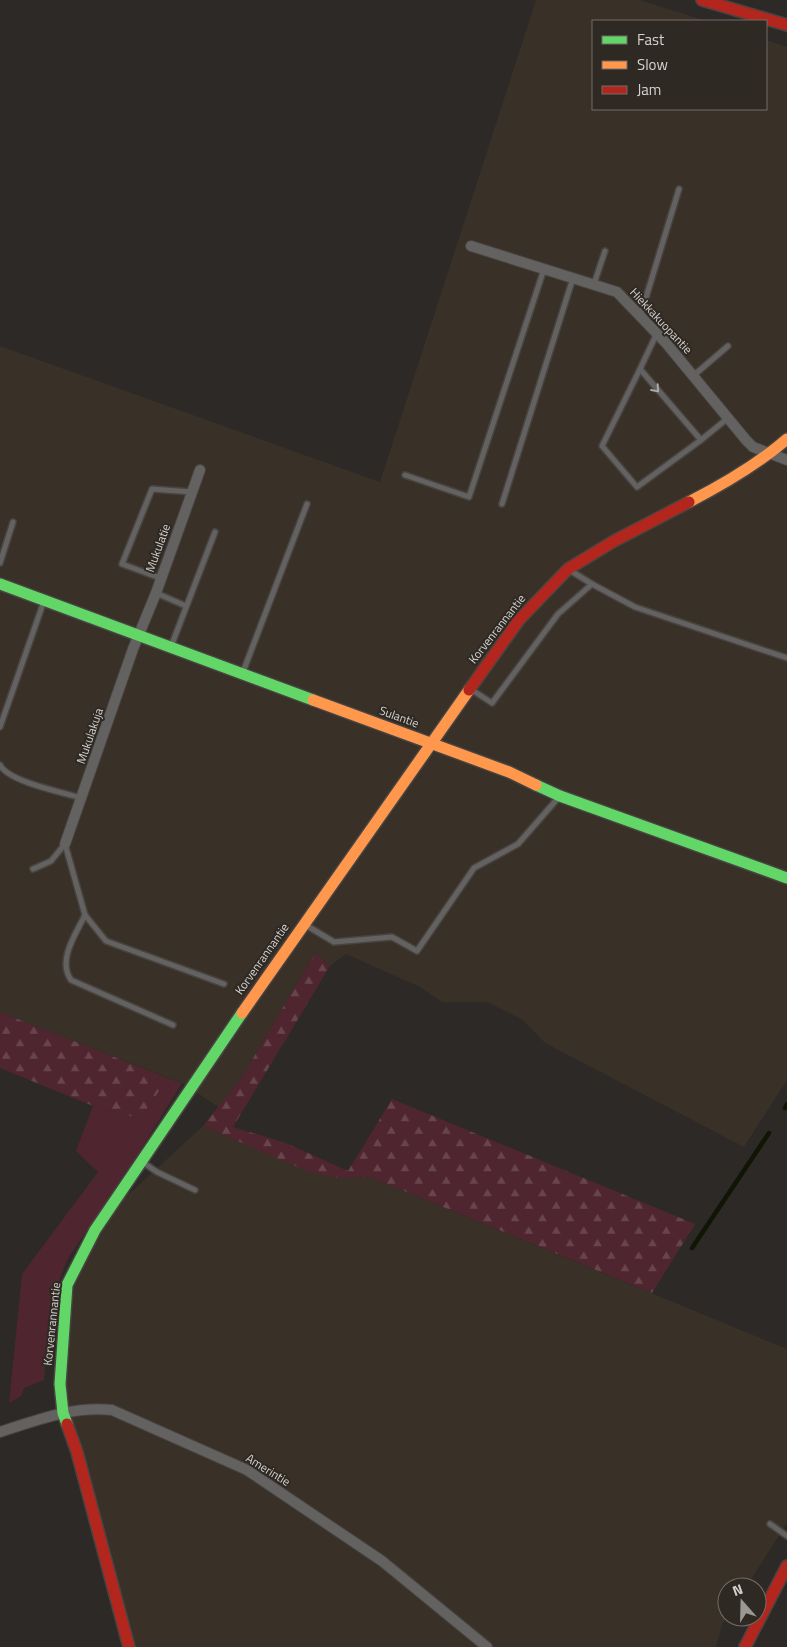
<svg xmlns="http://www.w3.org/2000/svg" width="787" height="1647" font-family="'Titillium Web',sans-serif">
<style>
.built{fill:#393027}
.grass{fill:#4f252f}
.forest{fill:url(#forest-firs)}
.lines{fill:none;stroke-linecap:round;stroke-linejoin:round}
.stream{stroke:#101504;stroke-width:4.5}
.lane-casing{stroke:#474442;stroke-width:8}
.street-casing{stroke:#474442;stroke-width:12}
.fast-casing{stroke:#474442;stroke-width:14}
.slow-casing{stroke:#474442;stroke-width:14}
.jam-casing{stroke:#474442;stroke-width:14}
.lane{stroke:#646260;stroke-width:5}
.street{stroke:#646260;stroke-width:10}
.fast{stroke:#63d668;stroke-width:11}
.slow{stroke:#ff974d;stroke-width:11}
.jam{stroke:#b3261e;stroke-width:11}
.oneway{stroke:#aeaba8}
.labels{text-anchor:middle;stroke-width:4;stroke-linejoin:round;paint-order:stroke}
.street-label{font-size:12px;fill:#d6d3cf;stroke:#2f2924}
</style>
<defs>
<pattern id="forest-firs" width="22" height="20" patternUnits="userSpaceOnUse" patternTransform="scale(1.25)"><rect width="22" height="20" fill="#4f252f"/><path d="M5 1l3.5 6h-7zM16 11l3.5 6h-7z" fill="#68444c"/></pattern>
</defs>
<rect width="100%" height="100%" fill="#2c2927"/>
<!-- built -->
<g class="built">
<polygon points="536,0 640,0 706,21 593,21 593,109 766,109 766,40 787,47 787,1080 744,1147 545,1043 523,1020 487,1002 442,1002 420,987 346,954 330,966 315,953 242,1077 220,1108 182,1083 0,1012 0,346 380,482"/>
<polygon points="203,1126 339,1178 370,1177 787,1349 787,1523 746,1587 727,1587 727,1617 722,1625 716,1647 128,1647 63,1413 59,1330 92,1228"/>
</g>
<!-- grass -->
<polygon class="grass" points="168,1078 182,1083 138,1154 67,1260 50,1307 44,1380 24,1388 21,1396 9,1403 22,1274 98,1172 76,1151 93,1106 140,1119"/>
<!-- forest -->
<g class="forest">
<polygon points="315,953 330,966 233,1127 286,1143 348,1171 392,1099 695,1224 652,1293 370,1177 339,1178 309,1172 203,1126 242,1077"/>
<polygon points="0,1012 168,1078 140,1119 93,1106 0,1068"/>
</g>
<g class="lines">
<!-- stream -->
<g class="stream">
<polyline points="785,1108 787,1104"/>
<polyline points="692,1248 769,1133"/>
</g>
<!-- lane casing -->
<g class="lane-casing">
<g id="lane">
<polyline points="594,284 605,251"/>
<polyline points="641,314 679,189"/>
<polyline points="657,333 640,369 701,440 728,418"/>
<polyline points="640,369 602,446 637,487 701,440"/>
<polyline points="693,376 728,346"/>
<polyline points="405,475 469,497 544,269"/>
<polyline points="502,504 573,278"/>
<polyline points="0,563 13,522"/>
<polyline points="160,578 122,564 152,489 192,492"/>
<polyline points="592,584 635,607 787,658"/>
<polyline points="156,593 186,606"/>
<polyline points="172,644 215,532"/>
<polyline points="243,672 307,504"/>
<polyline points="472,690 492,703 558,614 592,584 571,571"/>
<polyline points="0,727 44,601"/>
<path d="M 0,765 C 9,782 62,792 81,798"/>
<polyline points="65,844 85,915 106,941 224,984"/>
<polyline points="33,869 51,861 65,844"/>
<path d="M 85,915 C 76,934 57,960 71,980 L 173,1025"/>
<polyline points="304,924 334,942 392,937 417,951 474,868 518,844 559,797"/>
<polyline points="144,1163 157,1172 195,1190"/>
<polyline points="770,1524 787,1536"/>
</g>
</g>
<!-- street casing -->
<g class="street-casing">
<g id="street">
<polyline points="471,246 617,292 666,343 746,440 753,447 787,460"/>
<polyline points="65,844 133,649 156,593 200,470"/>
<path d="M 0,1432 C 37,1420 73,1406 112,1410 L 247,1470 L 382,1561 L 487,1647"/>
</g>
</g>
<!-- fast casing -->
<g class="fast-casing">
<g id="fast">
<polyline points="0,584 313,700"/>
<polyline points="536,785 560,796 787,878"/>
<polyline points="67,1424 63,1413 60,1384 67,1285 95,1230 242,1013"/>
</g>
</g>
<!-- slow casing -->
<g class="slow-casing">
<g id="slow">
<path d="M 689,502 C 724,484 757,465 787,439"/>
<polyline points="313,700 509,772 536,785"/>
<polyline points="242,1013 469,690"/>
</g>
</g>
<!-- jam casing -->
<g class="jam-casing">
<g id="jam">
<polyline points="702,0 787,25"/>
<polyline points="469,690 519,620 568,569 614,541 689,502"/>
<polyline points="67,1424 77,1452 129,1647"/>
<polyline points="745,1647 787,1566"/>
</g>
</g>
<!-- lane -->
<use href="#lane" class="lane"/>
<!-- street -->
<use href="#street" class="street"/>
<!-- fast -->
<use href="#fast" class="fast"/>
<!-- slow -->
<use href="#slow" class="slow"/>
<!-- jam -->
<use href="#jam" class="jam"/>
</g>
<!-- one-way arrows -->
<defs><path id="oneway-chevron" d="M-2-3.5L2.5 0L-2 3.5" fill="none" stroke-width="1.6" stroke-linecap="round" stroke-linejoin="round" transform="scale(1.25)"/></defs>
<use class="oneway" href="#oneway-chevron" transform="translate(656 389) rotate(49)"/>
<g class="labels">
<!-- street labels -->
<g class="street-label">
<text transform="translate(661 321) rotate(47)" y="4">Hiekkakuopantie</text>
<text transform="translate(158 548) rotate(-70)" y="4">Mukulatie</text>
<text transform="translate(497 629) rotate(-52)" y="4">Korvenrannantie</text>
<text transform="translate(399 717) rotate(20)" y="4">Sulantie</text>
<text transform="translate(90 736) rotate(-71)" y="4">Mukulakuja</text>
<text transform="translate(262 959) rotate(-55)" y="4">Korvenrannantie</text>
<text transform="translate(52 1324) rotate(-84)" y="4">Korvenrannantie</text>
<text transform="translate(268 1470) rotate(32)" y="4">Amerintie</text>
</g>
</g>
<!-- legend -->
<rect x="592" y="20" width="175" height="90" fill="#2f2924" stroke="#726d68"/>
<rect x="602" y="36" width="25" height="8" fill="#63d668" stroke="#726d68"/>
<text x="637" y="45" font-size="15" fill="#d6d3cf">Fast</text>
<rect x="602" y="61" width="25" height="8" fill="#ff974d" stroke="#726d68"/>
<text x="637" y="70" font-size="15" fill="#d6d3cf">Slow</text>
<rect x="602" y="86" width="25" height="8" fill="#b3261e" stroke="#726d68"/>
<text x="637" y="95" font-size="15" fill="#d6d3cf">Jam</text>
<!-- north arrow -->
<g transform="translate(742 1602) rotate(340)"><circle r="24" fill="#2f2924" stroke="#726d68"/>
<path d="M0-4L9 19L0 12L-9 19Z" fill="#9a9894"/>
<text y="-8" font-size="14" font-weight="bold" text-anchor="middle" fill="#d6d3cf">N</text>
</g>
</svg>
